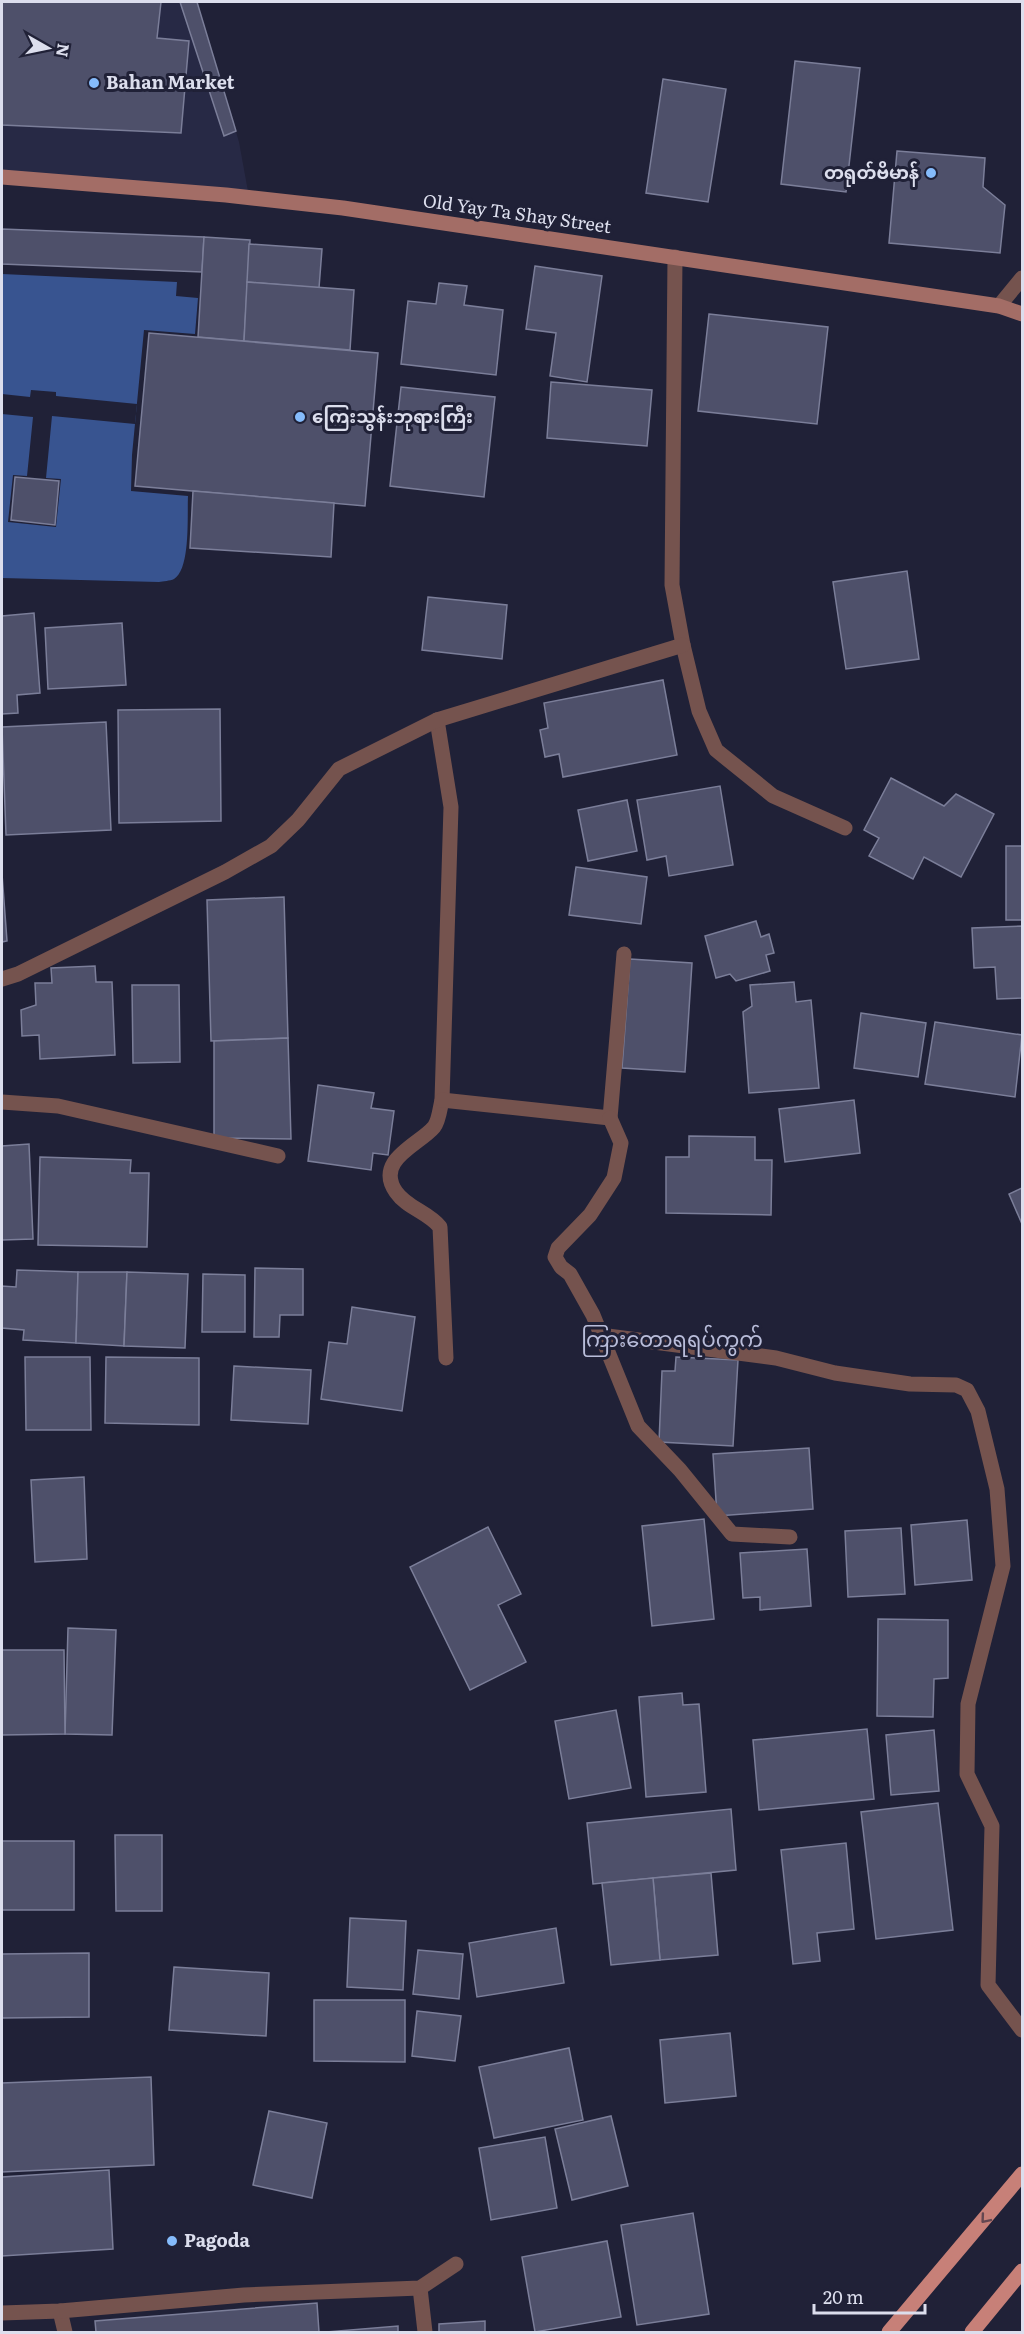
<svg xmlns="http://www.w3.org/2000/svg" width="1024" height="2334" font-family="Literata,'Noto Sans Myanmar',serif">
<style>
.built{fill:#272945}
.water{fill:#385490}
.pier{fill:#202137}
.building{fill:#4e506a;stroke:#7b7e99;stroke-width:1.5}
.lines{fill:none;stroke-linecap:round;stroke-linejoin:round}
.service{stroke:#75534e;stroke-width:15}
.minor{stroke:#75534e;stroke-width:15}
.secondary{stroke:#a36d66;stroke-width:15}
.primary{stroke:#c78078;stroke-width:15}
.oneway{stroke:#634751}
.poi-dot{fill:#85bbfb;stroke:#202137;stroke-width:2}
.labels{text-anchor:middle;stroke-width:6;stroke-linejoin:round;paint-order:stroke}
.poi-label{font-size:18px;font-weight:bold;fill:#dcdeed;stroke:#202137;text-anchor:start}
.street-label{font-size:18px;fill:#dcdeed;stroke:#202137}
.quarter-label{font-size:21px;fill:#b9bdda;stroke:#202137}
</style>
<rect width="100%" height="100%" fill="#202137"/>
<!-- built -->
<polygon class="built" points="2,2 197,2 239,142 249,197 2,177"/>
<!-- water -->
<path class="water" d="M 2,274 L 177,282 L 176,296 L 198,298 L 195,334 L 144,330 L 132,455 L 131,491 L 188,496 C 187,514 191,569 174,579 C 170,581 163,581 159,582 L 2,578 Z"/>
<!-- pier -->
<polygon class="pier" points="31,390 56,392 56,396 137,404 135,424 52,416 46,478 61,479 56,527 8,522 13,475 27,476 33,417 2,414 2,394 30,397"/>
<!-- building -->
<g class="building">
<polygon points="2,2 161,2 157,38 189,41 181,133 2,125"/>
<polygon points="180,2 197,2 236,131 224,136"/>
<polygon points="795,61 860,68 846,192 781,184"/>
<polygon points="663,79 726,89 708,202 646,193"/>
<polygon points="897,151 985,158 983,187 1005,205 1000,253 889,243"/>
<polygon points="2,229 204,237 202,272 2,264"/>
<polygon points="204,237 250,240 244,341 198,337"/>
<polygon points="249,244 322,249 319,288 247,282"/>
<polygon points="535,266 602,276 587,382 550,376 556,333 526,329"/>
<polygon points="247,282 354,290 350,350 244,341"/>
<polygon points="439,283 467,286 464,305 503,310 496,375 401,364 408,301 436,304"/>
<polygon points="709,314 828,327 817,424 698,411"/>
<polygon points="149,333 378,353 365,506 135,486"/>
<polygon points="551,382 652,390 647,446 547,438"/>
<polygon points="401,387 495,397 484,497 390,486"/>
<polygon points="15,477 59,481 55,525 11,520"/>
<polygon points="193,491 334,503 331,557 190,548"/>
<polygon points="907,571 919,659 846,669 833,582"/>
<polygon points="428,597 507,605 502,659 422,650"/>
<polygon points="34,613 40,693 17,695 18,713 2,714 2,616"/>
<polygon points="122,623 126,685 48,689 45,628"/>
<polygon points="663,680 677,755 563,777 559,754 545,757 540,730 548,728 544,703"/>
<polygon points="220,709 221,821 119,823 118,710"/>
<polygon points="106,722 111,830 6,835 2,727"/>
<polygon points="891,778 944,806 956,794 994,814 961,877 924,857 913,879 869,856 879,838 864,830"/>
<polygon points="720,786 733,865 669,876 666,856 647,860 637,800"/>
<polygon points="627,800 637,851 588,861 578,810"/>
<rect x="1006" y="846" width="16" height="74"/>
<polygon points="576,867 647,877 641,924 569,915"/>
<polygon points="2,874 7,941 2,942"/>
<polygon points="284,897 288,1038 211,1041 207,900"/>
<polygon points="756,921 761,937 769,934 774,953 766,955 770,971 736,981 730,974 716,978 705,936"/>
<polygon points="1022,926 1022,998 997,999 995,967 974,968 972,928"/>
<polygon points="630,959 692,963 685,1072 622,1068"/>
<polygon points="95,966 96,982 112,982 115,1055 40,1059 39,1035 22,1036 21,1010 36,1005 35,983 52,983 51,968"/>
<polygon points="794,982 796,1002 811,1000 819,1088 749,1093 743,1012 752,1006 750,985"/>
<polygon points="132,985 179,985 180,1062 133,1063"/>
<polygon points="861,1013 926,1023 918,1077 854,1068"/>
<polygon points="935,1022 1022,1035 1015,1097 925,1084"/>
<polygon points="288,1038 291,1139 214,1138 214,1041"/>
<polygon points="318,1085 374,1093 371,1108 394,1111 388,1155 373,1153 371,1170 308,1161"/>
<polygon points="854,1100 860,1153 785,1162 779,1109"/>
<polygon points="689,1136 755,1137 755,1160 772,1160 771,1215 666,1213 666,1157 689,1157"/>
<polygon points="29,1144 33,1239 2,1240 2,1146"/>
<polygon points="40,1157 131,1160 130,1173 149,1173 147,1247 38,1245"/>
<polygon points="1022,1188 1022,1224 1009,1194"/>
<polygon points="255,1268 303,1269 303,1315 280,1315 279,1337 254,1337"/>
<polygon points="17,1270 78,1272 76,1343 23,1340 24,1330 2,1328 2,1286 16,1287"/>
<polygon points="78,1272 127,1272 124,1346 76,1343"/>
<polygon points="127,1272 188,1274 185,1348 124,1346"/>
<polygon points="203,1274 245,1275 245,1332 202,1332"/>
<polygon points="352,1307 415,1317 402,1411 321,1399 329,1342 347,1344"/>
<polygon points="25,1357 90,1357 91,1430 26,1430"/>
<polygon points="106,1357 199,1358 199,1425 105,1423"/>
<polygon points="676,1357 738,1360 733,1446 659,1442 662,1371 675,1371"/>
<polygon points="234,1366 311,1370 308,1424 231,1420"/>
<polygon points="809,1448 813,1509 717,1516 713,1454"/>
<polygon points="84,1477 87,1559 35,1562 31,1480"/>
<polygon points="704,1519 714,1619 652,1626 642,1526"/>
<polygon points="967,1520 972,1580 915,1585 911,1525"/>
<polygon points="488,1527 521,1594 498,1605 526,1662 470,1690 410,1567"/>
<polygon points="901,1528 905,1594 848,1597 845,1531"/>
<polygon points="807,1549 811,1606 760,1610 760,1597 743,1598 740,1553"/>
<polygon points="878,1619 948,1620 948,1678 934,1679 933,1717 877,1716"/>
<polygon points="68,1628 116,1630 112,1735 65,1734"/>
<polygon points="2,1650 64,1650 65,1734 2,1735"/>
<polygon points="682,1693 683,1705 699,1704 706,1792 646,1797 639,1697"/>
<polygon points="616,1710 631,1788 569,1799 555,1721"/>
<polygon points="867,1729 874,1799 759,1810 753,1740"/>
<polygon points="934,1730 939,1791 891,1795 886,1735"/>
<polygon points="938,1803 953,1930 876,1939 861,1812"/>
<polygon points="731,1809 736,1870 593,1884 587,1823"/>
<polygon points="115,1835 162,1835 162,1911 116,1911"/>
<rect x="2" y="1841" width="72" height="69"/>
<polygon points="846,1843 854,1929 817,1933 820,1961 793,1964 781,1850"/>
<polygon points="711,1873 718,1955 660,1960 653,1878"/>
<polygon points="653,1878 660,1960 611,1965 602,1883"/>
<polygon points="350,1918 406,1921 403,1990 347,1987"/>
<polygon points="556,1928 564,1983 477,1997 469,1943"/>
<polygon points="418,1950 463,1954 459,1999 413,1994"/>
<polygon points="89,1953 89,2017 2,2018 2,1954"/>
<polygon points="174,1967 269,1973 266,2036 169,2030"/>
<polygon points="314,2000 405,2000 405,2062 314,2061"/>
<polygon points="417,2011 461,2016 455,2061 412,2056"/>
<polygon points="730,2033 736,2096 665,2103 660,2040"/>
<polygon points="569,2048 583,2120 494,2138 479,2067"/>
<polygon points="151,2077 154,2165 2,2172 2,2083"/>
<polygon points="269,2111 327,2123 312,2198 253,2185"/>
<polygon points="611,2116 628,2186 572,2200 555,2129"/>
<polygon points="545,2137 557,2208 491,2220 479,2148"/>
<polygon points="109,2170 113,2249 2,2256 2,2177"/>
<polygon points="693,2213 709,2314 637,2325 621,2225"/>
<polygon points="607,2241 621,2317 535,2332 522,2257"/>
<polygon points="317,2303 319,2332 96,2332 95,2321"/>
<polygon points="485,2321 485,2332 439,2332 439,2324"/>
<polygon points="398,2326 398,2332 326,2332"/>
</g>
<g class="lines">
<!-- service -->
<g class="service">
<polyline points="420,2288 425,2332"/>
<polyline points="60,2311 65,2332"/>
<polyline points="2,2313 60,2311 244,2295 420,2288 456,2264"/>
</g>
<!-- minor -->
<g class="minor">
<polyline points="675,257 672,585 683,645 699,711 716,750 773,796 845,828"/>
<polyline points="999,306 1022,278"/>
<path d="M 437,720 L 451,807 L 442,1100 C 440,1108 439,1121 434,1127 C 419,1145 374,1160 396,1192 C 407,1208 428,1212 440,1227 L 446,1358"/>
<polyline points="2,979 18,974 225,872 271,846 298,820 339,769 437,720 683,645"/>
<polyline points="442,1100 610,1118 624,954"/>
<polyline points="2,1102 58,1106 278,1156"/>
<polyline points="610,1118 621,1143 614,1178 590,1215 558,1248 555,1257 561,1267 570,1274 593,1315 638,1426 680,1470 732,1534 790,1537"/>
<polyline points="600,1335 776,1358 835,1373 910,1384 956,1385 967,1390 978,1411 997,1489 1003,1566 968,1704 967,1774 992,1826 988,1985 1022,2030"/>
</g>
<!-- secondary -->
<polyline class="secondary" points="2,177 226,195 343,208 999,306 1022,314"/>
<!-- primary -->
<g class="primary">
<polyline points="889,2332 1022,2174"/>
<polyline points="972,2332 1022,2271"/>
</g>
</g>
<!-- one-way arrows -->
<defs><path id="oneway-chevron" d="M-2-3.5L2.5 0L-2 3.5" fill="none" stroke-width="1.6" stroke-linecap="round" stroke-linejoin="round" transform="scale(1.5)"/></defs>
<use class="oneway" href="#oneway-chevron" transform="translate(985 2219) rotate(130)"/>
<!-- markers -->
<g class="poi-dot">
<circle cx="94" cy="83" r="6"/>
<circle cx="931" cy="173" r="6"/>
<circle cx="300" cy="417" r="6"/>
<circle cx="172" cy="2241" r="6"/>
</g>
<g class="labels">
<!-- poi labels -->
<g class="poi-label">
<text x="106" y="89">Bahan Market</text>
<text x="919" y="179" text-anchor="end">တရုတ်ဗိမာန်</text>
<text x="312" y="423">ကြေးသွန်းဘုရားကြီး</text>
<text x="184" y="2247">Pagoda</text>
</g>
<!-- street labels -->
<g class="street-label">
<text transform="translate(517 214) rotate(8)" y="6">Old Yay Ta Shay Street</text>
</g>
<!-- quarter labels -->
<g class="quarter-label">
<text x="672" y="1347">ကြားတောရရပ်ကွက်</text>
</g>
</g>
<!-- border -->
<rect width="1024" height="2334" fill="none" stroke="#dcdeed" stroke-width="6"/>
<!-- north arrow -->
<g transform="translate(48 48) rotate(99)" stroke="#202137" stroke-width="4.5" paint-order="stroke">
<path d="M0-4.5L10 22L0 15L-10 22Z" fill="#dcdeed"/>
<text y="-9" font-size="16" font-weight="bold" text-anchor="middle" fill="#dcdeed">N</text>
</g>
<!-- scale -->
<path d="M814 2304v9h111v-9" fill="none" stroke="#dcdeed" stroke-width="3"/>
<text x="823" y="2304" font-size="18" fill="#dcdeed" stroke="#202137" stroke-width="4.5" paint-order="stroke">20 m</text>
</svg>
